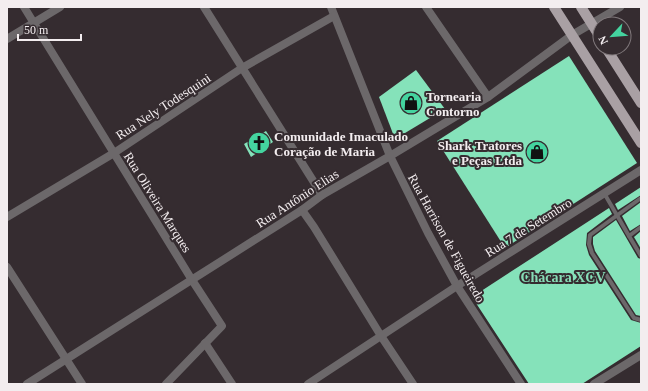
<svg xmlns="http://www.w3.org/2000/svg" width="648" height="391" font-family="Georgia,serif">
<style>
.building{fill:#85e2ba}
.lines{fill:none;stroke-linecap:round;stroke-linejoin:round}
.service{stroke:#6c686a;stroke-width:4}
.minor{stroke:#6c686a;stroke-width:8}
.primary{stroke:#a9a0a4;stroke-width:10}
.labels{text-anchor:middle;stroke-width:4;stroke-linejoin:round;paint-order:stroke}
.poi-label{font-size:13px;font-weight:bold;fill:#f3edef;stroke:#352c30;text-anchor:start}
.street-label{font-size:13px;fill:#f3edef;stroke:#352c30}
.neighbourhood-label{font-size:14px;font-weight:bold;fill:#87ddb7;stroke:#352c30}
</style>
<rect width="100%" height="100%" fill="#352c30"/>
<!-- building -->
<g class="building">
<polygon points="569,56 637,163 505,248 437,141"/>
<polygon points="416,70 445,109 395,139 379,97"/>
<polygon points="266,131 273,142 251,157 244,144"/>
<polygon points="641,187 641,195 618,210 615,204"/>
<polygon points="641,202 641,224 630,231 622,216"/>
<polygon points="609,208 612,214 587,233 586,245 589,255 631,320 641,323 641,346 582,384 529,384 472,297"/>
<polygon points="616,220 638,258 641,259 641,316 636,315 595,251 593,244 593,237"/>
<polygon points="641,231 641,249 634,237"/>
</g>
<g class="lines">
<!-- service -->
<g class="service">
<polyline points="604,193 629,236"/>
<polyline points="641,198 590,235 589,244 592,253 634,318 641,320"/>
<polyline points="641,227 629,236 641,256"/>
</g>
<!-- minor -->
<g class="minor">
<polyline points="24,7 192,280 222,326 166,384"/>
<polyline points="204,7 322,195"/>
<polyline points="331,7 390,156 428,233 457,286 521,384"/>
<polyline points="426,7 488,97"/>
<polyline points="7,39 60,7"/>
<polyline points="302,210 314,227 381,336 413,384"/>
<polyline points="7,217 114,153 242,68 334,16"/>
<polyline points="7,267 82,384"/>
<polyline points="205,343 232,384"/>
<polyline points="27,384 302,210 322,195 390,156 488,97 572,35 620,7"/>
<polyline points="308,384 457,286 641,170"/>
<polyline points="594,384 641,355"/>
</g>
<!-- primary -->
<g class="primary">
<polyline points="554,7 641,143"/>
<polyline points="581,7 600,37"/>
<polyline points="606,48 641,103"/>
</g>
</g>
<!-- icons -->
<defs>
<g id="shop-disc" transform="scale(1.15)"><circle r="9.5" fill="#44d49f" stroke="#352c30"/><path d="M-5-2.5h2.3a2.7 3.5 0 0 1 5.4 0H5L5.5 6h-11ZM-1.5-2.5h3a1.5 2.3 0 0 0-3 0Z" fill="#111"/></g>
<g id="church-disc" transform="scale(1.15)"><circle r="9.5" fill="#44d49f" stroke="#352c30"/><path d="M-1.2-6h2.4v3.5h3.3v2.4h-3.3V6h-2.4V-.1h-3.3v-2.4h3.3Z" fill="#111"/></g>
</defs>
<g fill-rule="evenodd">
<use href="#shop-disc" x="411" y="103"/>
<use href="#church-disc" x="259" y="143"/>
<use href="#shop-disc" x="537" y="152"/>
</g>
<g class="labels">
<!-- poi labels -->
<g class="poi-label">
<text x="426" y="101">Tornearia<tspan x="426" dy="15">Contorno</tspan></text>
<text x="274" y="141">Comunidade Imaculado<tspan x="274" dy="15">Coração de Maria</tspan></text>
<text x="522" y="150" text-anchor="end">Shark Tratores<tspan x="522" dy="15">e Peças Ltda</tspan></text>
</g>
<!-- street labels -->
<g class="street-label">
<text transform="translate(163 106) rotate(-33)" y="5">Rua Nely Todesquini</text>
<text transform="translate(297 198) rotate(-33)" y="5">Rua Antônio Elias</text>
<text transform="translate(158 202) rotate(58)" y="5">Rua Oliveira Marques</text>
<text transform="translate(528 227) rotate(-32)" y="5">Rua 7 de Setembro</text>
<text transform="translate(447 238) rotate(61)" y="5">Rua Harrison de Figueiredo</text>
</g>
<!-- neighbourhood labels -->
<g class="neighbourhood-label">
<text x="563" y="282">Chácara XCV</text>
</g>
</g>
<!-- border -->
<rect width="648" height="391" fill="none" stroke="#f3edef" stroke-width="16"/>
<!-- north arrow -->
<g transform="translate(612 36) rotate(244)"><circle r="19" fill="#352c30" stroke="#81797c"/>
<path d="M0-3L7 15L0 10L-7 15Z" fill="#44d49f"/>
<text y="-6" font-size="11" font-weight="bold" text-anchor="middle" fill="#f3edef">N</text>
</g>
<!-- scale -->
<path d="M18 34v6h63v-6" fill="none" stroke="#f3edef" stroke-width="2"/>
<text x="24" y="34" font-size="12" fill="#f3edef" stroke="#352c30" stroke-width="3" paint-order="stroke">50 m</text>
</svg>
